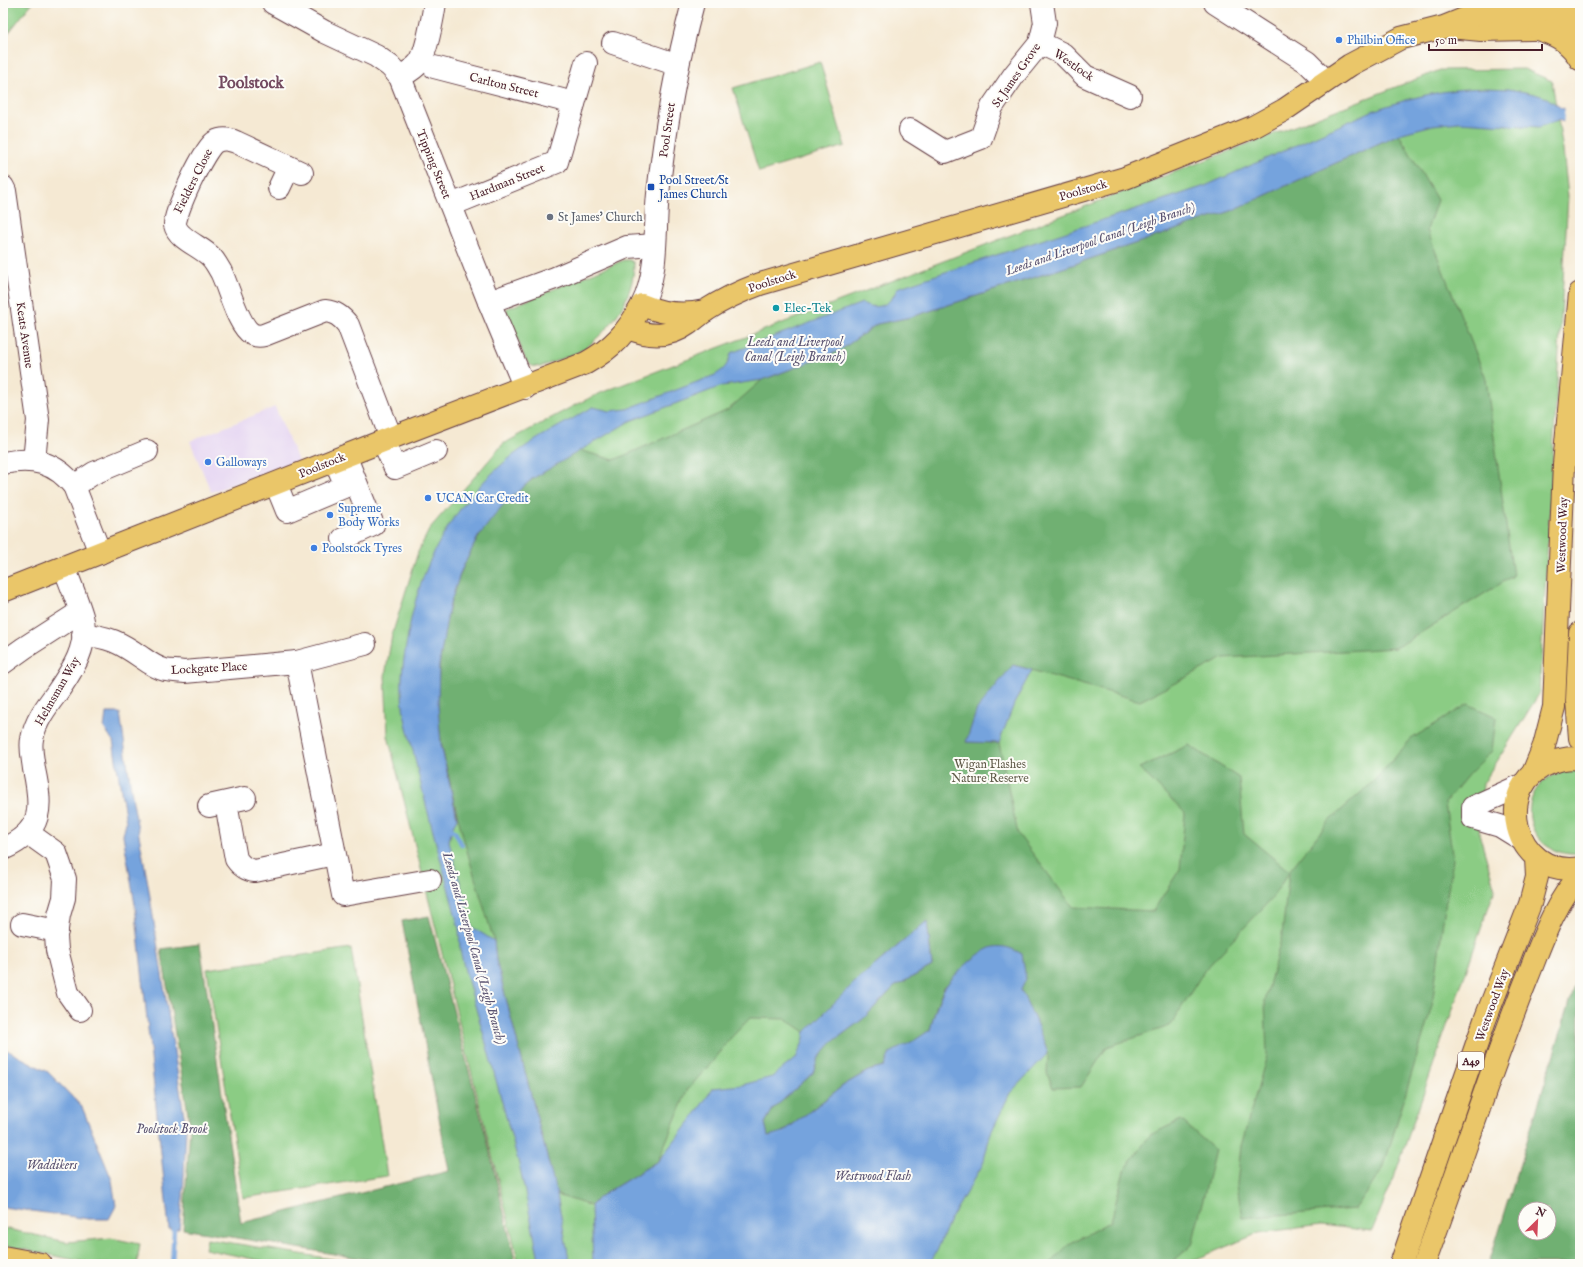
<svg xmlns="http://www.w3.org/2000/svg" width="1583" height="1267" font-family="'IM FELL English',serif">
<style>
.built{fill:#e4d3f2}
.green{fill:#8bcc84;stroke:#6a7658}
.forest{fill:#70b072;stroke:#5d684e;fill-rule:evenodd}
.water{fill:#74a3dd;stroke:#5f6184}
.pier{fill:#f5e9d3}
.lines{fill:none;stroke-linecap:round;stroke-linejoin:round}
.stream{stroke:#74a3dd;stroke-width:4.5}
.minor-casing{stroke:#643d44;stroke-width:24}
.major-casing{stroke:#643d44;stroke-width:24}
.highway-casing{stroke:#643d44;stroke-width:24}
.minor{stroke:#fff;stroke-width:22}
.major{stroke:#eac669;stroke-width:22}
.highway{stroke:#eac669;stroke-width:22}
.shop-dot{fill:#3f7fe0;stroke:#fdfcf7;stroke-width:1.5}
.transit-dot{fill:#1a4fb4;stroke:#fdfcf7;stroke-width:1.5}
.worship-dot{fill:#6b7280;stroke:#fdfcf7;stroke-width:1.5}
.culture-dot{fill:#0f9aa8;stroke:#fdfcf7;stroke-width:1.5}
.labels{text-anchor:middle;stroke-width:4;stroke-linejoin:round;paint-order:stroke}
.shield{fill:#fdfcf7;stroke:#806168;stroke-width:1}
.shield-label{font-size:11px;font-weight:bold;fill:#4a1f2b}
.shop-label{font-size:12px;fill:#366cbe;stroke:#fdfcf7;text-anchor:start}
.street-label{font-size:12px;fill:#4a1f2b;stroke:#fdfcf7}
.transit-label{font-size:12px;fill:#164399;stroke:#fdfcf7;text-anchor:start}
.worship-label{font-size:12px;fill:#5b616d;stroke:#fdfcf7;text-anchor:start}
.culture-label{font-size:12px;fill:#0d838f;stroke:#fdfcf7;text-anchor:start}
.park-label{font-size:12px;fill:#615c4a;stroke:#fdfcf7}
.water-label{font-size:13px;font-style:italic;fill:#5b5472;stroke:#fdfcf7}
.district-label{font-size:16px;font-weight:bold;fill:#744b61;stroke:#fdfcf7}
</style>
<rect width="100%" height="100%" fill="#fdfcf7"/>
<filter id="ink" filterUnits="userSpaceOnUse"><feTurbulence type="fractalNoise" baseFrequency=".025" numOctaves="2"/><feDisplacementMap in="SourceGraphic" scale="8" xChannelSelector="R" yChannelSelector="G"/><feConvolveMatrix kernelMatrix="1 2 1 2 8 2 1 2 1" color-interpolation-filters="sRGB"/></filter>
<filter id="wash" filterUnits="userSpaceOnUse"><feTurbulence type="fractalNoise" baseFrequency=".012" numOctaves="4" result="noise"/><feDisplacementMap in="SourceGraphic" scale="16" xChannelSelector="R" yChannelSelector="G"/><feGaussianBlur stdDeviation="0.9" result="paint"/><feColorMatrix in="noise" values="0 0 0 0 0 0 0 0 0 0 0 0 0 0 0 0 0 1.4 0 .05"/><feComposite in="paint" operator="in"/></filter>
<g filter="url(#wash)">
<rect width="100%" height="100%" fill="#f5e9d3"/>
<!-- built -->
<polygon class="built" points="275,407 298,461 211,492 190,441"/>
<!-- green -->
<g class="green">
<polygon points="3,3 32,3 3,40"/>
<polygon points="820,62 845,146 759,172 733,88"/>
<polygon points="1524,69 1552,81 1563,150 1568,196 1539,694 1483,784 1479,833 1495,889 1393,1180 1372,1231 1321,1225 1259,1233 1194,1260 1190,1264 519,1264 388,736 385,676 392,635 418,552 430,528 503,444 577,404 603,392 1440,70"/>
<path d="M 624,260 L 630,260 L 634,263 C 634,292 619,318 597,338 C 594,341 590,345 586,348 C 572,356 555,361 540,367 L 532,366 L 526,361 L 506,309 Z"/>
<path d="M 1576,769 L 1580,771 L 1580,854 C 1519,859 1508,775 1576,769 Z"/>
<polygon points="351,948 387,1176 243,1198 207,969"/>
<polygon points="3,1228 67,1242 111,1238 140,1244 137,1264 94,1264 3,1245"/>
<polygon points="207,1239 363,1264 277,1264 205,1249"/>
<polygon points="203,1257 238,1264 202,1264"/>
</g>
<!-- forest -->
<g class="forest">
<path d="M 1399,134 L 1437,200 L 1427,230 L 1486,379 L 1513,576 L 1396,648 L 1224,658 L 1140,701 L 1013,665 L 966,742 L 999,743 L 1018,834 L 1073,907 L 1153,911 L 1180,869 L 1185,813 L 1139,768 L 1189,745 L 1239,778 L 1244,834 L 1289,871 L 1330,820 L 1373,782 L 1411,739 L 1468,704 L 1496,717 L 1492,751 L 1468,775 L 1445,803 L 1453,860 L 1444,913 L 1432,1006 L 1383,1169 L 1355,1209 L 1242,1218 L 1237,1184 L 1241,1146 L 1267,1055 L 1265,1001 L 1282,935 L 1289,872 L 1272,898 L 1204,971 L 1170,1026 L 1107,1047 L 1081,1087 L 1053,1088 L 1047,1073 L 1048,1053 L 1036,1022 L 1021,990 L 976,957 L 944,987 L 937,1004 L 930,1030 L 884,1067 L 868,1071 L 844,1085 L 783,1132 L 768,1137 L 765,1123 L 773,1109 L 813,1073 L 818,1059 L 831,1043 L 863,1019 L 894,987 L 932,966 L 927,921 L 854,983 L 805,1032 L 786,1019 L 750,1018 L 729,1040 L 715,1059 L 688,1089 L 658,1161 L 599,1197 L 591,1206 L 557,1195 L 496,960 L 494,941 C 478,887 460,833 449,778 C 443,754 438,729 438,704 C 437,676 441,650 446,623 C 455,579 472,540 501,507 C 523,482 552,467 579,450 L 614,460 L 728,410 L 762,380 L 839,351 L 877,324 L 911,317 L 1063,268 L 1231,211 Z"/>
<polygon points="429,916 488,1144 516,1264 394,1264 183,1229 190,1126 161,949 200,944 241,1223 449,1171 402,921"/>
<path d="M 1580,969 L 1580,1264 L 1489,1264 ZM 1525,1209 L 1549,1209 L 1549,1233 L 1525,1233 Z"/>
<polygon points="1181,1120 1215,1150 1192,1245 1170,1264 1049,1264 1069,1244 1111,1221 1124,1171 1150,1135"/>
</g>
<!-- water -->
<g class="water">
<path d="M 1485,88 L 1509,89 L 1535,94 L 1547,98 L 1561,108 L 1580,113 L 1580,128 L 1558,120 L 1539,127 L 1459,122 L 1433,125 L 1399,134 L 1231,211 L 1063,268 L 911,317 L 877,324 L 839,351 L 762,380 L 722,386 L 630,421 L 532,479 L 502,506 L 478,537 L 461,571 L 449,607 L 439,665 L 438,705 L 441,744 L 457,818 L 452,829 L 449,841 L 472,927 L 494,941 L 496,960 L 557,1195 L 570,1264 L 540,1264 L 520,1168 L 484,1036 L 465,971 L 460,950 L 459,929 C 444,871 427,813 414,755 C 409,734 402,713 402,692 C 401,675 404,657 407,640 C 419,565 452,504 512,456 C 537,437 566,423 593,407 L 610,411 L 627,409 L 715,375 C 725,369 728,365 731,353 L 862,303 C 877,311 892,305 897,288 L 1205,186 L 1372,111 C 1412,97 1443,89 1485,88 Z"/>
<polygon points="1013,665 1032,670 1014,704 999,743 966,742 977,709"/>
<polygon points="106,713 120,713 133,802 148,884 186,1128 183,1197 179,1229 169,1229 135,905 123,835 126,822 113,741 104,728"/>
<path d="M 927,921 L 932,966 L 894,987 L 863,1019 L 831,1043 L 818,1059 L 813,1073 L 773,1109 L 765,1123 L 768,1136 L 783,1132 L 844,1085 L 868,1071 L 884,1067 L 890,1053 L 915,1040 L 930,1030 C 934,1016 937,1002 944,989 C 950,978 981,949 993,947 C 1005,945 1013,949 1022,954 L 1026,979 L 1021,990 L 1036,1022 L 1048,1053 L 1010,1093 L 990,1135 L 983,1164 L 949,1222 L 937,1251 L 929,1264 L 593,1264 L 591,1206 L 599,1197 L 658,1161 L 692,1119 L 713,1088 L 742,1085 L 772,1077 L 796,1058 L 803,1042 L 805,1032 L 854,983 Z"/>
<polygon points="3,1048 48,1072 82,1107 112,1180 116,1206 109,1219 89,1219 3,1207"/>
</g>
<!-- pier -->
<polygon class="pier" points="1565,107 1580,111 1580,130 1563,124"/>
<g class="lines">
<!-- stream -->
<g class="stream">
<polyline points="448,826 455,832 462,845"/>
<polyline points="172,1264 174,1229"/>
</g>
</g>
</g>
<g filter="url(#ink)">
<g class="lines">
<!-- minor casing -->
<g class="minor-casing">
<g id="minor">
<polyline points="273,3 325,32 376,56 390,66 400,77 489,302 525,388"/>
<polyline points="1215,3 1307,62 1325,80"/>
<polyline points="613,43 678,65"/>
<polyline points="1040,43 1063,54 1085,76 1130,96"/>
<polyline points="434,67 574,103"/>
<path d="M 400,77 C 406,73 413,70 418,64 C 426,56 433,16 435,3"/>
<polyline points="910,130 945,152 981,138 992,107 1014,75 1040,43 1045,23 1042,3"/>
<path d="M 302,173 L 236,142 C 229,139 222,138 215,142 C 205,147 173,215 175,225 C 178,239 202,247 211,257 C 215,261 218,267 221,272 C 229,288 238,326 252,334 C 256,336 260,336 264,335 L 325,311 C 335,312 341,316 348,325 L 391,438"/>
<polyline points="3,187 5,191 38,420 34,461"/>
<polyline points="279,188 289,167"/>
<polyline points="451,205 557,162 586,63"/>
<polyline points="489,302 555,278 627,247 655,245"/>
<path d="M 642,305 C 659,272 654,231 658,194 C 665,130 676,66 693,3"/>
<polyline points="383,441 395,468 436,451"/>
<path d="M 3,463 C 33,457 55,462 74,486 L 100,553"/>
<polyline points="276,484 287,511 346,486 335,460"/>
<polyline points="74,486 94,473 147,451"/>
<polyline points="343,539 373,525 349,465"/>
<path d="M 83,635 C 108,636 121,643 141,657 C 148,662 156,668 165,670 C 171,671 178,671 184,672 L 297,662 L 343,895 L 430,880"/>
<polyline points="297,662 365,644"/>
<polyline points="3,663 24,648 80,612"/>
<path d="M 226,803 L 236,859 C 241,866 246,870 255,871 L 334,854"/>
<polyline points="209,806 245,798"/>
<polyline points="28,833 56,853 65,879 64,898 59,915 56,936 57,950 68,993 80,1010"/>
<polyline points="1521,839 1500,826 1473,818 1473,807 1524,784"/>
<path d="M 3,849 C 44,831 42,807 34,769 C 33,759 30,749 32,739 C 35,722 46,707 56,694 C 72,671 90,645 82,616 C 77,599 70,583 64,567"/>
<polyline points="22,924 57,931"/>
</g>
</g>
<!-- major casing -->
<g class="major-casing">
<g id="major">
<polyline points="1449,27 1481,30 1580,28"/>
<path d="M 1540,30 C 1558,35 1571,44 1580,59"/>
<path d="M 628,328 C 649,337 669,338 688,324 C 694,320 699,315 705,311 C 722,300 741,291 760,284 L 1125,178 L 1253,127 L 1284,110 L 1350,65 L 1401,38 L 1444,27 L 1479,13 L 1497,10 L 1580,8"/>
<path d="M 3,591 L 383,441 L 586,363 C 613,348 627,332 642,305 C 663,314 683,316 705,311"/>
</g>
</g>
<!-- highway casing -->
<g class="highway-casing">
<g id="highway">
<polyline points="1580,633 1577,701 1580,738"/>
<path d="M 1580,759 C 1571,757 1561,759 1553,762 C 1490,783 1513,879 1580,868"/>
<polyline points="1533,773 1544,746 1554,707 1564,464 1580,293"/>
<polyline points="3,1257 41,1264"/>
<polyline points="1401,1264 1485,1020 1530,904 1537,877 1536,858"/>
<path d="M 1424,1264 C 1459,1170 1489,1074 1526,981 C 1540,947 1554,902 1580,876"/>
</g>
</g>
<!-- minor -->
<use href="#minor" class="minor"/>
<!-- major -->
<use href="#major" class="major"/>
<!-- highway -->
<use href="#highway" class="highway"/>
</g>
</g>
<!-- markers -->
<g class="shop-dot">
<circle cx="1339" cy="40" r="4"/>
<circle cx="208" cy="462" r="4"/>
<circle cx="428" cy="498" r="4"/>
<circle cx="330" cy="515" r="4"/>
<circle cx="314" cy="548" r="4"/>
</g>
<rect class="transit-dot" x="647" y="183" width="8" height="8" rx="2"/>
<circle class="worship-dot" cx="550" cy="217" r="4"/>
<circle class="culture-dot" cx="776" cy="308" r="4"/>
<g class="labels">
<!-- shield labels -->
<rect class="shield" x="1458" y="1052" width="26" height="18" rx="3"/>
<g class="shield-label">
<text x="1471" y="1065">A49</text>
</g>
<!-- shop labels -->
<g class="shop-label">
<text x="1347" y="44">Philbin Office</text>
<text x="216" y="466">Galloways</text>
<text x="436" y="502">UCAN Car Credit</text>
<text x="338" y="512">Supreme<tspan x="338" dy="14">Body Works</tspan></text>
<text x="322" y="552">Poolstock Tyres</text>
</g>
<!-- street labels -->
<g class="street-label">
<text transform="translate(1074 65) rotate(35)" y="4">Westlock</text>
<text transform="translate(1016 75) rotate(-55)" y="4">St James Grove</text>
<text transform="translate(504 85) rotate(14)" y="4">Carlton Street</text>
<text transform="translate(667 130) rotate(-82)" y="4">Pool Street</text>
<text transform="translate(434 164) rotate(68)" y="4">Tipping Street</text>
<text transform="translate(193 181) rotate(-63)" y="4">Fielders Close</text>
<text transform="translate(507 182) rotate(-22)" y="4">Hardman Street</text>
<text transform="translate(1083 190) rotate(-16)" y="4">Poolstock</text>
<text transform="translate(772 281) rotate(-18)" y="4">Poolstock</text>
<text transform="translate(25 335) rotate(82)" y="4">Keats Avenue</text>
<text transform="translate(322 465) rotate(-22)" y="4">Poolstock</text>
<text transform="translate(1562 535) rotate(-88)" y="4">Westwood Way</text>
<text transform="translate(209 668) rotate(-3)" y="4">Lockgate Place</text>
<text transform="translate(57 691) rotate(-60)" y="4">Helmsman Way</text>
<text transform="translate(1492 1005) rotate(-70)" y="4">Westwood Way</text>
</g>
<!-- transit labels -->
<g class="transit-label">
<text x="659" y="184">Pool Street/St<tspan x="659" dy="14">James Church</tspan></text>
</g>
<!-- worship labels -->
<g class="worship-label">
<text x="558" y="221">St James' Church</text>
</g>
<!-- culture labels -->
<g class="culture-label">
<text x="784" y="312">Elec-Tek</text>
</g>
<!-- park labels -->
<g class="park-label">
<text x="990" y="768">Wigan Flashes<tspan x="990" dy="14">Nature Reserve</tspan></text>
</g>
<!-- water labels -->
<g class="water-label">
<text transform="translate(1100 238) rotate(-19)" y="5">Leeds and Liverpool Canal (Leigh Branch)</text>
<text x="795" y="346">Leeds and Liverpool<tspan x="795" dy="15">Canal (Leigh Branch)</tspan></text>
<text transform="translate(475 948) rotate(74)" y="5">Leeds and Liverpool Canal (Leigh Branch)</text>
<text x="172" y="1133">Poolstock Brook</text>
<text x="52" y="1169">Waddikers</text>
<text x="873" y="1180">Westwood Flash</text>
</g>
<!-- district labels -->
<g class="district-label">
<text x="251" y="88">Poolstock</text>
</g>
</g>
<!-- margin -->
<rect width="1583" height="1267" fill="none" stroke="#fdfcf7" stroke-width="16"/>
<!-- north arrow -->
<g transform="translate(1537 1221) rotate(24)"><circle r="19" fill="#fdfcf7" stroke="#b5a4a5"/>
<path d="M0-3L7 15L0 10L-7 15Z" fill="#d1495b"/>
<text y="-6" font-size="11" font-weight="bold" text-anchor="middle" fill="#4a1f2b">N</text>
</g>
<!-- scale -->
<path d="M1429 44v6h113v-6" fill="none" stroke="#4a1f2b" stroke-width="2"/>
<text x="1435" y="44" font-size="12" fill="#4a1f2b" stroke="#fdfcf7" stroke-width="3" paint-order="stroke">50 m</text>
</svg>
